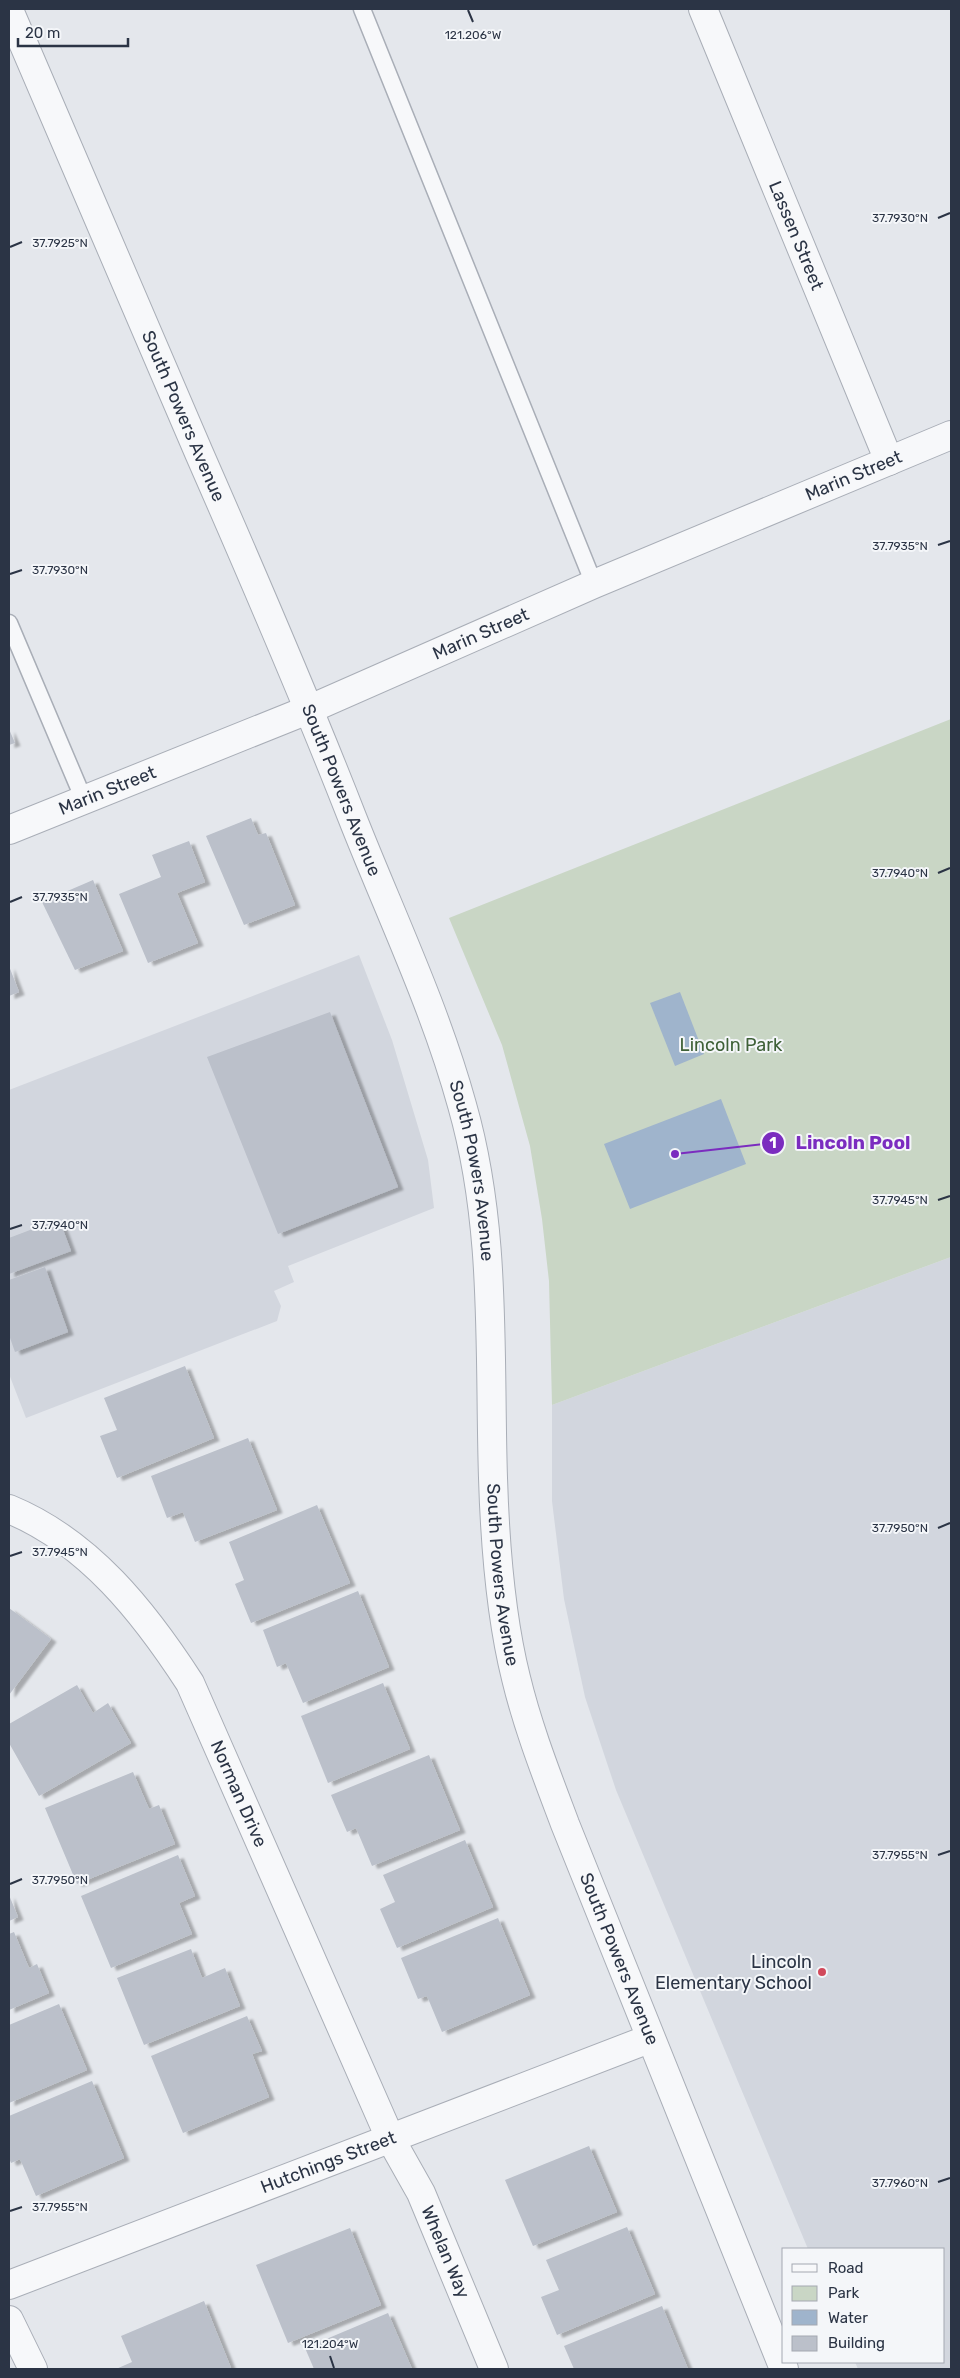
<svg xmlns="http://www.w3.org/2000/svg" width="960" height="2378" font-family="Rubik,sans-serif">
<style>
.built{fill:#d2d6de}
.green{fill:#c9d6c5}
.water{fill:#9fb4cc}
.building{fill:#bbc0ca;filter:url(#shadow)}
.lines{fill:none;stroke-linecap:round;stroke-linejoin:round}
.service-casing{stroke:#a9aeb7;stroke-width:19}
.minor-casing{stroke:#a9aeb7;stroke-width:30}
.tertiary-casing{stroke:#a9aeb7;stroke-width:30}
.service{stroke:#f7f8fa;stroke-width:16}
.minor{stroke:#f7f8fa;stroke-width:28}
.tertiary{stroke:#f7f8fa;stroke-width:28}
.ticks{fill:none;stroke:#2b3445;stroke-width:2}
.poi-dot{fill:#d1495b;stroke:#f4f6f9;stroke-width:2}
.labels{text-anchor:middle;stroke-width:4;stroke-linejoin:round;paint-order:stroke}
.street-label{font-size:18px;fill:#2b3445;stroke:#f4f6f9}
.park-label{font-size:18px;fill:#3f6138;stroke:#f4f6f9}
.poi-label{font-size:18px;fill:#2b3445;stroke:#f4f6f9;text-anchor:end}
.ticks-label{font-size:12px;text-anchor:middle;fill:#2b3445;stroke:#f4f6f9;stroke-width:4;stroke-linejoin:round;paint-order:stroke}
.leader{fill:none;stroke:#7b2cbf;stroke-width:2}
.callout-dot{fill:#7b2cbf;stroke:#f4f6f9;stroke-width:2}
.mark-label{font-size:15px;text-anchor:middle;font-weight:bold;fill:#fff}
.callout-label{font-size:19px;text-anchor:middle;font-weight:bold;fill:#7b2cbf;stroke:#f4f6f9;stroke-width:4;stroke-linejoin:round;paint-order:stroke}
</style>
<defs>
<filter id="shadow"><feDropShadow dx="5.5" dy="3" stdDeviation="1" flood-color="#0004"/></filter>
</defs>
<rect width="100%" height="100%" fill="#e4e7ec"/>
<!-- built -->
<g class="built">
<polygon points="359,955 392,1040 428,1160 434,1208 288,1266 294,1282 274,1291 281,1306 277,1321 26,1418 9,1374 9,1090"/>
<polygon points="951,1257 951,2369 858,2369 855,2362 944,2362 944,2249 808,2249 616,1790 585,1697 564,1599 552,1501 552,1405"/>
</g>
<!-- green -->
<polygon class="green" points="951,719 951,1257 552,1405 549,1281 542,1219 530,1146 502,1045 449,918"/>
<!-- water -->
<g class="water">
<polygon points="680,992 704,1054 675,1066 650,1003"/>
<polygon points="721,1099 746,1164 630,1209 604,1144"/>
</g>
<!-- building -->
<g class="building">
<polygon points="9,729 15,743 9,745"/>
<polygon points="251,818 258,835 266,833 295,905 244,925 206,836"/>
<polygon points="189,841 205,882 177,893 198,943 148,963 119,894 161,877 152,855"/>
<polygon points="93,880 123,951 75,970 42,902"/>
<polygon points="9,966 19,992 9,996"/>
<polygon points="330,1012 398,1187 278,1234 207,1057"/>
<polygon points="59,1219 71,1251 9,1274 9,1238"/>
<polygon points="45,1267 68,1332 15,1352 9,1335 9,1280"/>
<polygon points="185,1366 214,1438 117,1478 100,1436 117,1430 104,1398"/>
<polygon points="248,1438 277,1510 195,1542 183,1512 167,1518 151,1476"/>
<polygon points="317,1505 350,1583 251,1623 235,1584 244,1580 229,1542"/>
<polygon points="358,1591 389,1667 303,1703 286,1663 277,1667 263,1630"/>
<polygon points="9,1608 51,1639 9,1695"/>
<polygon points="383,1683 410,1749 328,1783 301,1716"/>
<polygon points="77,1685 93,1713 108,1703 131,1743 39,1796 9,1743 9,1724"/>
<polygon points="429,1755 460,1830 372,1866 356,1828 347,1832 331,1795"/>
<polygon points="133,1772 149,1809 159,1805 175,1844 77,1884 45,1808"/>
<polygon points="465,1840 493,1907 397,1948 380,1909 395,1902 383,1875"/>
<polygon points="178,1855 195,1896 179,1903 192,1934 111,1968 81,1896"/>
<polygon points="9,1895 18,1917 9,1921"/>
<polygon points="498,1918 530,1995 442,2032 427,1996 418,1999 401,1958"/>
<polygon points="14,1932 29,1968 37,1964 49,1993 9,2010 9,1934"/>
<polygon points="191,1949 202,1978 225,1968 240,2006 144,2045 117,1978"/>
<polygon points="59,2004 87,2070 9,2103 9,2025"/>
<polygon points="247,2016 262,2051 252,2054 269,2097 183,2133 151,2056"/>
<polygon points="92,2081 124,2158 36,2196 20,2159 11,2163 9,2158 9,2116"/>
<polygon points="589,2146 617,2212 533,2246 505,2180"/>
<polygon points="627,2227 655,2294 557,2335 541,2297 559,2290 546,2260"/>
<polygon points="350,2228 381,2305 288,2343 256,2265"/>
<polygon points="204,2301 231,2368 116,2369 132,2362 121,2336"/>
<polygon points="662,2306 688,2369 574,2369 564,2346"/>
<polygon points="388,2313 412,2369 314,2369 305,2348"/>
</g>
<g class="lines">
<!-- service casing -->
<g class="service-casing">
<g id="service">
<polyline points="362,9 594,584"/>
<polyline points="9,623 84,800"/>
</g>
</g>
<!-- minor casing -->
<g class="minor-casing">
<g id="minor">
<path id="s1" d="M 703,9 L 889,461"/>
<path id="s2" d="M 9,830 L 310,709 L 594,584 L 951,435"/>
<path id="s3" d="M 9,1509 C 89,1542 144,1612 190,1683 L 390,2138 L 421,2193 L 494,2369"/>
<path id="s4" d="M 9,2285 L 649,2039"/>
<polyline points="9,2320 33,2369"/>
</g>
</g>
<!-- tertiary casing -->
<g class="tertiary-casing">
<g id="tertiary">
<path id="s5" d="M 9,10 C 72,158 136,305 199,453 C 252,574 304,694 352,817 C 389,911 435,1007 462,1105 C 497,1227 489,1352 493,1478 C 495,1544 500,1614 516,1678 C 528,1728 547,1776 565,1824 L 784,2369"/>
</g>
</g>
<!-- service -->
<use href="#service" class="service"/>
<!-- minor -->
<use href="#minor" class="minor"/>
<!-- tertiary -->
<use href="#tertiary" class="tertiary"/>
</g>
<!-- ticks -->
<path class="ticks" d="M 468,10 L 473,22M 938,218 L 950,213M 10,247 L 22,242M 938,545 L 950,541M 10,574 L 22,570M 938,873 L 950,868M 10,902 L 22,897M 938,1200 L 950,1196M 10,1229 L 22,1225M 938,1528 L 950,1523M 10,1556 L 22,1552M 938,1855 L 950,1851M 10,1884 L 22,1879M 938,2182 L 950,2178M 10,2211 L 22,2207M 330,2356 L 334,2368"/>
<!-- markers -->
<circle class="poi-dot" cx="822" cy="1972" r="5"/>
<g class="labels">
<!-- street labels -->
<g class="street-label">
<text dy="6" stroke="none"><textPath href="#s1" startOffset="245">Lassen Street</textPath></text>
<text dy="6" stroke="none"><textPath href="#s5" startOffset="442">South Powers Avenue</textPath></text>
<text dy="6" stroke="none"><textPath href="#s2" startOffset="916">Marin Street</textPath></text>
<text dy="6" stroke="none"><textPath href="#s2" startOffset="511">Marin Street</textPath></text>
<text dy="6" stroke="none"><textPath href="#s5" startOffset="848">South Powers Avenue</textPath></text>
<text dy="6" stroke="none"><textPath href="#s2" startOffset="106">Marin Street</textPath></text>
<text dy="6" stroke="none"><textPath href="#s5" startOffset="1252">South Powers Avenue</textPath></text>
<text dy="6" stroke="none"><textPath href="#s5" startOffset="1658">South Powers Avenue</textPath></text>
<text dy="6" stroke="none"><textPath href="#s3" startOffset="376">Norman Drive</textPath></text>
<text dy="6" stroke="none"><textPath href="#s5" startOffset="2062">South Powers Avenue</textPath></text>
<text dy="6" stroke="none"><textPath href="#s4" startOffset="342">Hutchings Street</textPath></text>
<text dy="6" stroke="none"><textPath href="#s3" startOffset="879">Whelan Way</textPath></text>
</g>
<!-- park labels -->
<g class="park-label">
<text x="731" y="1051">Lincoln Park</text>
</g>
<!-- poi labels -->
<g class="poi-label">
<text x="812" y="1968">Lincoln<tspan x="812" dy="21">Elementary School</tspan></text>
</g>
</g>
<g class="ticks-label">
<text x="473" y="39">121.206°W</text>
<text x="900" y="222">37.7930°N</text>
<text x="60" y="247">37.7925°N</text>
<text x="900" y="550">37.7935°N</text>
<text x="60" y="574">37.7930°N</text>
<text x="900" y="877">37.7940°N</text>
<text x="60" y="901">37.7935°N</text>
<text x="900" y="1204">37.7945°N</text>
<text x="60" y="1229">37.7940°N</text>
<text x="900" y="1532">37.7950°N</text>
<text x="60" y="1556">37.7945°N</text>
<text x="900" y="1859">37.7955°N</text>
<text x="60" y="1884">37.7950°N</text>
<text x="900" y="2187">37.7960°N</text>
<text x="60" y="2211">37.7955°N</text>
<text x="330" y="2348">121.204°W</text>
</g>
<!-- callouts -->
<path class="leader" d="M675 1154L773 1143"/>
<g class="callout-dot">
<circle cx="675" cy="1154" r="5"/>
<circle cx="773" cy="1143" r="12"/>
</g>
<g class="mark-label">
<text x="773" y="1148">1</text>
</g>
<g class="callout-label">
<text x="853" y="1149">Lincoln Pool</text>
</g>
<!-- border -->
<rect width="960" height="2378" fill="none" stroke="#2b3445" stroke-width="20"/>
<!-- legend -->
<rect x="782" y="2248" width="162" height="115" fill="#f4f6f9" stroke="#a4a8b1"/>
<rect x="792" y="2264" width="25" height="8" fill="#f7f8fa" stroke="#a4a8b1"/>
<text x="828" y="2273" font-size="15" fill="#2b3445">Road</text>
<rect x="792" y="2286" width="25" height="15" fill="#c9d6c5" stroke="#a4a8b1"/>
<text x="828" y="2298" font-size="15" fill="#2b3445">Park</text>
<rect x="792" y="2310" width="25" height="15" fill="#9fb4cc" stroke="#a4a8b1"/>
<text x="828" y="2323" font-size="15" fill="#2b3445">Water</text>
<rect x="792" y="2336" width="25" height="15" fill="#bbc0ca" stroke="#a4a8b1"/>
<text x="828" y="2348" font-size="15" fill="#2b3445">Building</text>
<!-- scale -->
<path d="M18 38v8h110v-8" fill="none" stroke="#2b3445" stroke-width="2.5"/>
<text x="25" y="38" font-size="15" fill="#2b3445" stroke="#f4f6f9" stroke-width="4" paint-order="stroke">20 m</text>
</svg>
